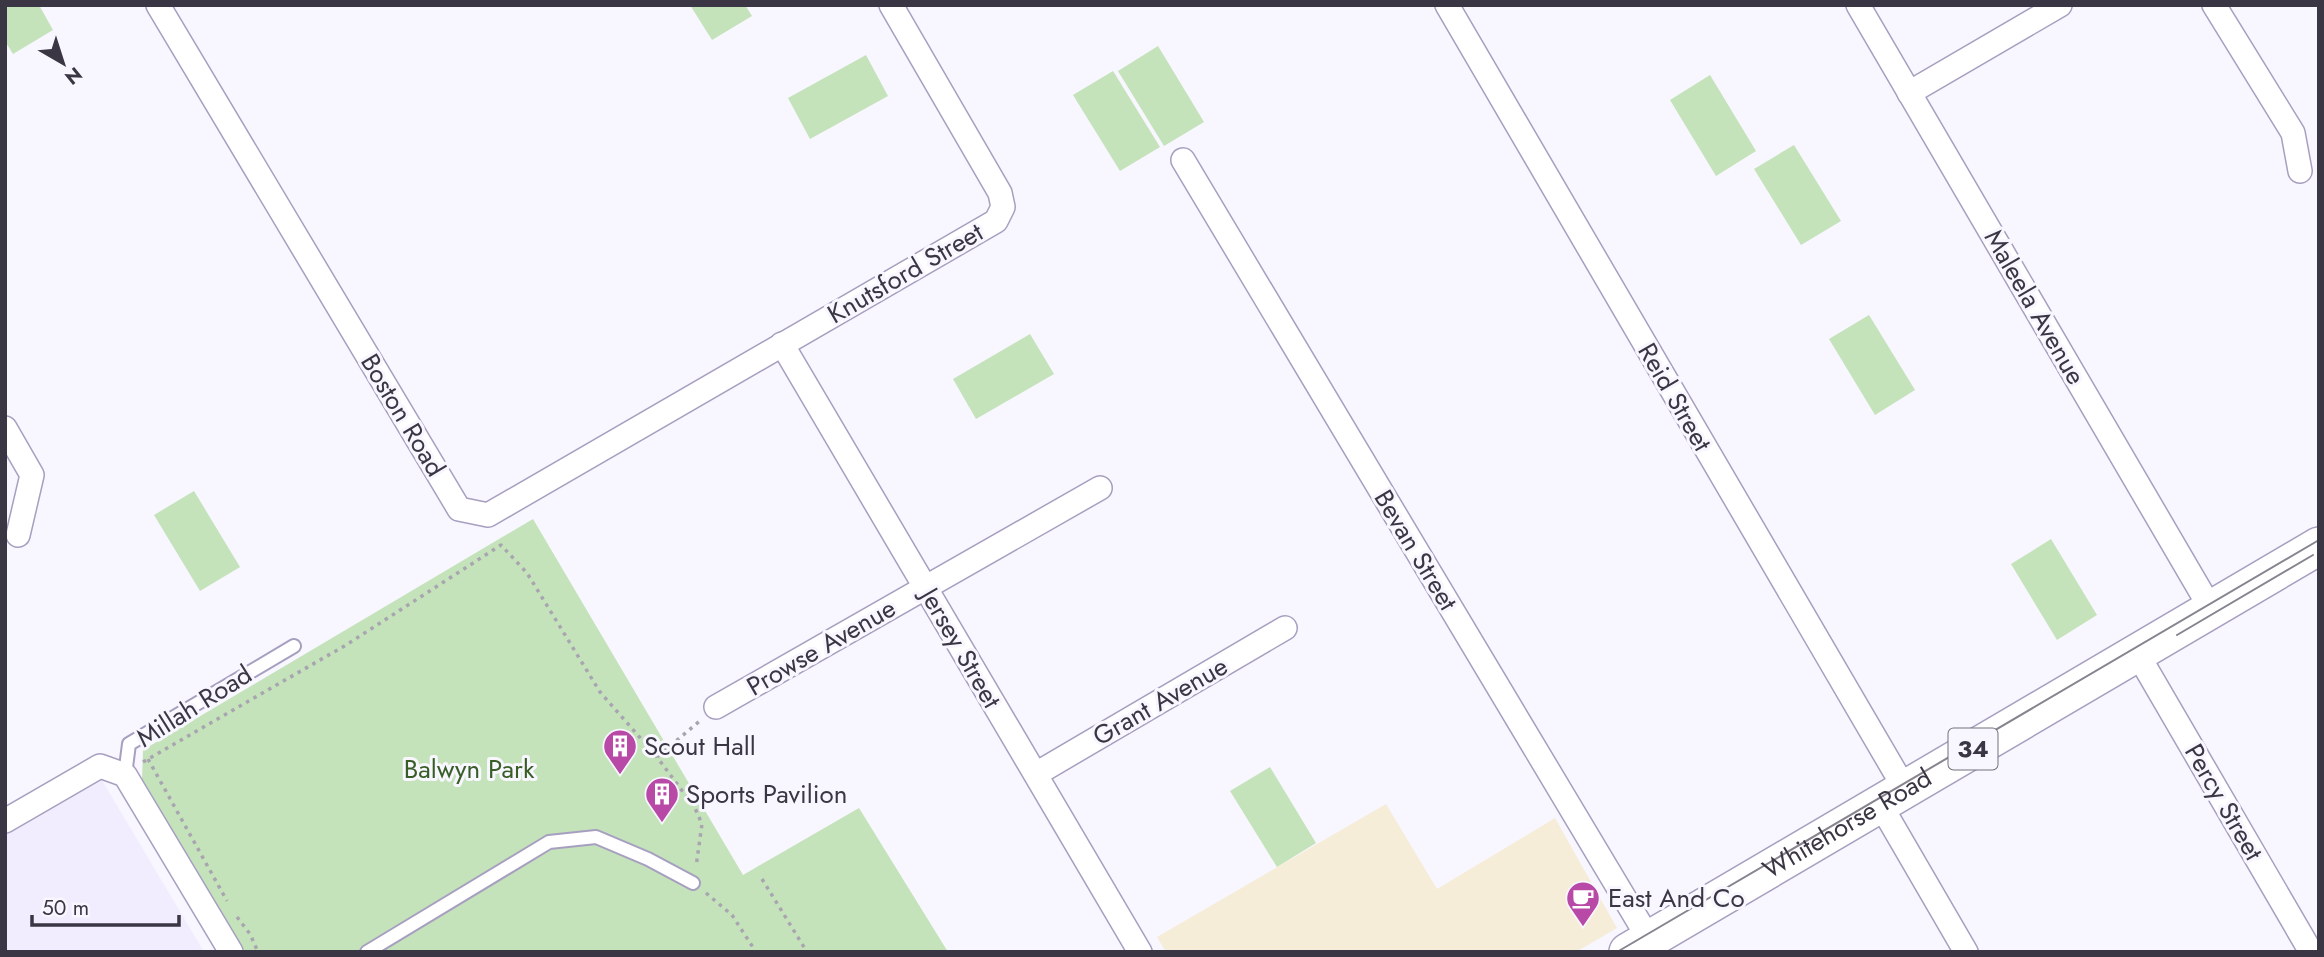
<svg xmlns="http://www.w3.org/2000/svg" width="2324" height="957" font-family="Jost,sans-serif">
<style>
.commercial{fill:#f6edd8}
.built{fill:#f1edfe}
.park{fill:#c5e3ba}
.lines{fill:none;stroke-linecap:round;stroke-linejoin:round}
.service-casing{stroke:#a79fc0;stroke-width:16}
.minor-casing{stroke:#a79fc0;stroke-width:26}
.primary-casing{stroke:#a79fc0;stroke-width:40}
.path{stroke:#a8a5b0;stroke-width:3.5;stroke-dasharray:3.5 5;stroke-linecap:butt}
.service{stroke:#fff;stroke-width:12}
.minor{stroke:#fff;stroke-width:23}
.primary{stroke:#fff;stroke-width:37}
.tram{stroke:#87848f;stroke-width:2}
.labels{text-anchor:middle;stroke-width:6;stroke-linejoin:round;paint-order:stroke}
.shield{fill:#f8f6fe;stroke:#73707c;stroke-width:2}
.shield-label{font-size:24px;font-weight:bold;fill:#3a3644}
.street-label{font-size:26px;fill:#3a3644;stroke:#f8f6fe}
.poi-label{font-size:26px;fill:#3a3644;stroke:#f8f6fe;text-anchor:start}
.park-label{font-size:26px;fill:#385e27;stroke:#f8f6fe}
</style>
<rect width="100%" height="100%" fill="#f8f6fe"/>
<!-- commercial -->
<polygon class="commercial" points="1386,804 1437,889 1555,818 1617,928 1576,952 1166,952 1157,937"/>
<!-- built -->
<polygon class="built" points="100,777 204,952 5,952 5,834"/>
<!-- park -->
<g class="park">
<polygon points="5,5 39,5 53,30 13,54 5,41"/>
<polygon points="690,5 745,5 752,16 712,40"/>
<polygon points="1158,46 1204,122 1164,146 1118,71"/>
<polygon points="866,55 888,96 810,139 788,98"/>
<polygon points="1113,71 1160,147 1120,171 1073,95"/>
<polygon points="1710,75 1756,151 1716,176 1670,100"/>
<polygon points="1794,145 1841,221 1801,245 1754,169"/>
<polygon points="1869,315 1915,390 1875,415 1829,339"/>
<polygon points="1030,334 1054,374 976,419 953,379"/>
<polygon points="194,491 240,567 200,591 154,515"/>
<polygon points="533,519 743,875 859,808 948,952 243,952 142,779 143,750"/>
<polygon points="2051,539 2097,615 2057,640 2011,564"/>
<polygon points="1270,767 1316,843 1277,867 1230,791"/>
</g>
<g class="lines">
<!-- service casing -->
<g class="service-casing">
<g id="service">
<polyline points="125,775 129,744 294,646"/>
<polyline points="367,952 549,842 596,837 648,859 693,883"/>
</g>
</g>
<!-- minor casing -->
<g class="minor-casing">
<g id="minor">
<polyline points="158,5 459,509 488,515 996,221 1003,207 1000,193 891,5"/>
<polyline points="1447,5 1905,789"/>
<polyline points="1858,5 2211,609"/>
<polyline points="2214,5 2293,133 2300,171"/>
<polyline points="1909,93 2060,5"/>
<polyline points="1183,160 1649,939"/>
<polyline points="782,344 1140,952"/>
<polyline points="5,428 32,475 18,535"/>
<polyline points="2137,653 2311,952"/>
<polyline points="716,707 1100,488"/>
<polyline points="1036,774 1285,628"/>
<polyline points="1880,804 1966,952"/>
<polyline points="5,821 100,766 125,775 231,952"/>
</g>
</g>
<!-- primary casing -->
<g class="primary-casing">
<g id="primary">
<path id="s1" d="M 1628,952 L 2319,546"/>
</g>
</g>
<!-- path -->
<g class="path">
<polyline points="657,757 701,720"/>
<polyline points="148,759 227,901"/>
<polyline points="143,762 346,645 501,545 527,573 600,692 657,757 695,808 702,824 696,867"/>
<polyline points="762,879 807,952"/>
<polyline points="706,893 732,915 756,952"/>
<polyline points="237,917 250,934 258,952"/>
</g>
<!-- service -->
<use href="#service" class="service"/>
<!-- minor -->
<use href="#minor" class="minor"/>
<!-- primary -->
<use href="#primary" class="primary"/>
<!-- tram -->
<g class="tram">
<polyline points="2177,635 2313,555"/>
<polyline points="1617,952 2319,540"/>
</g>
</g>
<!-- icons -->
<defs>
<g id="building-pin" transform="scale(1.75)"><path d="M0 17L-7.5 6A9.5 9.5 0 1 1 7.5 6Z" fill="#b849a7" stroke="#f8f6fe"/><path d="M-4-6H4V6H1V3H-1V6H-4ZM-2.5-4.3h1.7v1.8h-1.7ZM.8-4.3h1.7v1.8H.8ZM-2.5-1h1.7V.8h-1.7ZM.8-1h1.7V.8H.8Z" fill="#fff"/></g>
<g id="cafe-pin" transform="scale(1.75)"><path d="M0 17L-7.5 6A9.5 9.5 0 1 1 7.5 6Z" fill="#b849a7" stroke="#f8f6fe"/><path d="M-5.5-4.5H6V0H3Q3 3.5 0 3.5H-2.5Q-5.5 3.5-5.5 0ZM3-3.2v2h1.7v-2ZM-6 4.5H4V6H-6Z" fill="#fff"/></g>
</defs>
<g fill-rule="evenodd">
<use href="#building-pin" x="620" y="746"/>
<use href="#building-pin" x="662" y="794"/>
<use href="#cafe-pin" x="1583" y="898"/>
</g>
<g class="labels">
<!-- shield labels -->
<rect class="shield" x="1948.5" y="728.5" width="49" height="41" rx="5"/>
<g class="shield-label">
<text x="1973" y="757">34</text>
</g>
<!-- street labels -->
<g class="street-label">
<text transform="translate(905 273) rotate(-30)" y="9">Knutsford Street</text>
<text transform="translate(2035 307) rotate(60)" y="9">Maleela Avenue</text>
<text transform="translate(1675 397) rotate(60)" y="9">Reid Street</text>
<text transform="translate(403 415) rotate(59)" y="9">Boston Road</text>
<text transform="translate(1416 550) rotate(59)" y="9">Bevan Street</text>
<text transform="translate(821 647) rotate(-30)" y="9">Prowse Avenue</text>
<text transform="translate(961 648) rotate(60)" y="9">Jersey Street</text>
<text transform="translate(1160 701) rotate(-30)" y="9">Grant Avenue</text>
<text transform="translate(194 706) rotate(-32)" y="9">Millah Road</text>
<text transform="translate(2224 802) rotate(60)" y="9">Percy Street</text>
<text dy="9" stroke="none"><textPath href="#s1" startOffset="254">Whitehorse Road</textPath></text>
</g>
<!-- poi labels -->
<g class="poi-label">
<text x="644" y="755">Scout Hall</text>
<text x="686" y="803">Sports Pavilion</text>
<text x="1608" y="907">East And Co</text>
</g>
<!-- park labels -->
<g class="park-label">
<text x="469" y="778">Balwyn Park</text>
</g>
</g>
<!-- border -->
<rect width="2324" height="957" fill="none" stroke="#3a3644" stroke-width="14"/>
<!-- north arrow -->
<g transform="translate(63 63) rotate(141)" stroke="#f8f6fe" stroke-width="5" paint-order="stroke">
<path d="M0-5L12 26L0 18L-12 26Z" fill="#3a3644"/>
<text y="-10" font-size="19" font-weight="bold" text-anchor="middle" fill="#3a3644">N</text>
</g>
<!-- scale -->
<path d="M32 915v10h147v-10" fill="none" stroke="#3a3644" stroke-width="3.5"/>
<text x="42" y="915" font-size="21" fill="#3a3644" stroke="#f8f6fe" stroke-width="5" paint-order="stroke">50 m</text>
</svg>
